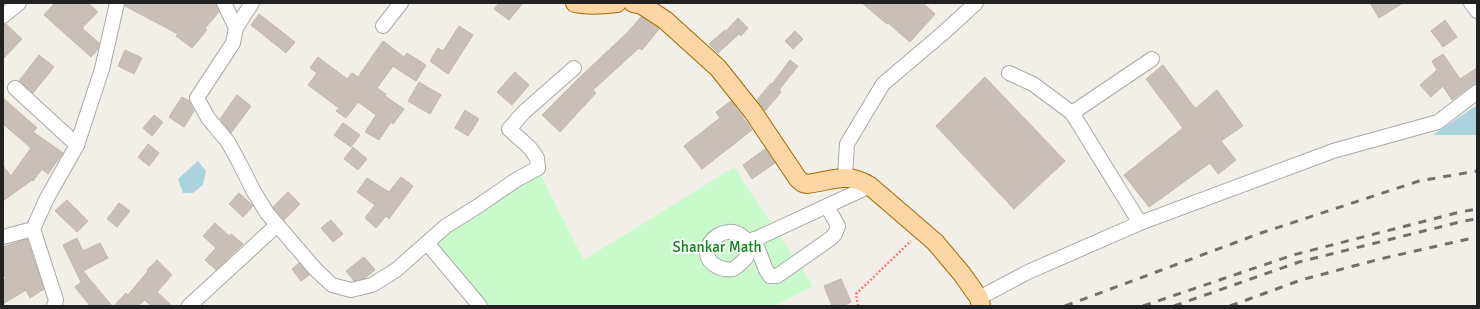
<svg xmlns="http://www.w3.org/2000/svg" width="1480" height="309" font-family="Signika,sans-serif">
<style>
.park{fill:#c8facc}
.water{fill:#aad3df}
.building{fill:#c7bfb8;stroke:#c4b6ab}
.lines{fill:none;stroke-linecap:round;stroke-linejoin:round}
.minor-casing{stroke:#a9a9a9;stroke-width:16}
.major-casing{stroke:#a06b00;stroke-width:20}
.path{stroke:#fa8072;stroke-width:2.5;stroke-dasharray:2 2;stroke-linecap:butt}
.minor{stroke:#fff;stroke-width:14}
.major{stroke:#fcd6a4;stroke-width:18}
.rail{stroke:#707070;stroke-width:3;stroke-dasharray:8 8;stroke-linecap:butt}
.labels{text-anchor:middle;stroke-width:3.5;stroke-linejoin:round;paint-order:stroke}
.park-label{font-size:15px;fill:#0c8416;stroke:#fff}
</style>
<rect width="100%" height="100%" fill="#f2efe9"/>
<!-- park -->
<polygon class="park" points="734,167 813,286 774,306 480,306 430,243 539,172 584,260"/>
<!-- water -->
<g class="water">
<polygon points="1477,105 1477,135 1433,135"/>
<polygon points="198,161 206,171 203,185 193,193 183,193 178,179"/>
</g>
<!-- building -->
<g class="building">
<polygon points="55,3 88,3 98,12 82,28 99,43 98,49 91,57 44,15"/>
<polygon points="125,3 216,3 219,12 205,28 207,30 192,48 176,36 178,34 125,6"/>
<polygon points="499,3 523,3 509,20 494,9"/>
<polygon points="862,3 923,3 935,14 910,42 888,23 887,24"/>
<polygon points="1370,3 1403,3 1379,18"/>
<polygon points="259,14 295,42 286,53 251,25"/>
<polygon points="641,17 659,29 642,50 639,48 593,90 596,93 560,132 542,115 580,77 628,32"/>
<polygon points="738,18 748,28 741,36 739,34 718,53 709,44 725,30 726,31"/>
<polygon points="1445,20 1457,37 1443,47 1431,31"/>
<polygon points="3,24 6,24 22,39 3,59"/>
<polygon points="459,26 473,35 448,74 430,61 438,48 443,51"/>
<polygon points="795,31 803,39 793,49 785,41"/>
<polygon points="383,41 404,57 407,53 426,65 416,81 393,66 377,88 386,94 385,96 404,109 393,124 391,122 379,140 365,132 376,115 358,102 346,118 336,111 339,108 308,85 317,73 310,68 318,57 347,79 352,73 358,77"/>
<polygon points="125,50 142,58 134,74 118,66"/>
<polygon points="1443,54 1460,79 1477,68 1477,84 1472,85 1452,100 1443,86 1431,97 1420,85 1437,70 1432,61"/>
<polygon points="39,55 54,67 33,93 19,81"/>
<polygon points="790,60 798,66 779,90 781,92 765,111 757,100 771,83 772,84"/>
<polygon points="1163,65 1194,107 1196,108 1217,90 1243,126 1221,141 1236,160 1218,174 1210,163 1149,207 1124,175 1183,128 1146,79"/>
<polygon points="515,72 529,85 512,105 497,92"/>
<polygon points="985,77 1065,161 1014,209 936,126"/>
<polygon points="419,82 441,95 430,114 408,101"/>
<polygon points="237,95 251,106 231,133 220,119"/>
<polygon points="182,97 189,101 194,111 184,127 169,117"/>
<polygon points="3,98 37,128 33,132 63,153 48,174 42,169 33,181 32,180 3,201 3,166 11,176 31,148 3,124"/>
<polygon points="731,101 752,130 702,169 684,146 720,118 716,112"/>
<polygon points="465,110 479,119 468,136 455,128"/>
<polygon points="154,115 163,122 152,136 143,128"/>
<polygon points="343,123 360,135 351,147 334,135"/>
<polygon points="148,144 159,153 149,166 138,157"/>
<polygon points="353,147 367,159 358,170 344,159"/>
<polygon points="765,149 775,163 752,179 743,165"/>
<polygon points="401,177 413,186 389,219 386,216 376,228 365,218 375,205 357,192 367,178 389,192"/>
<polygon points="288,192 300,204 284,220 273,207"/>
<polygon points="239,193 253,206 243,217 229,204"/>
<polygon points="67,200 88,221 77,232 55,211"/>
<polygon points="119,203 130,211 117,227 107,219"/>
<polygon points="331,220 343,234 333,242 321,228"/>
<polygon points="215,223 229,236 231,234 243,244 216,270 205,260 216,248 203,236"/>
<polygon points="77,238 83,251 100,243 108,258 83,271 112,306 90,306 75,287 81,282 63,245"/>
<polygon points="27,239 44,289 30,298 26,290 3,304 3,280 6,279 3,272 3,247"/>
<polygon points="364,257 375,270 365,278 354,281 346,271"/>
<polygon points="157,260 172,275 157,292 172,306 151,306 145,300 139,305 141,306 114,306 126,293 128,295 148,271 147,270"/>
<polygon points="299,263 309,275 301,281 292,269"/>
<polygon points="841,279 851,302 843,306 832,306 824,286"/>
</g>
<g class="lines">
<!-- minor casing -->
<g class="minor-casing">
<g id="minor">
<polyline points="224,3 236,28 252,3"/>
<polyline points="1471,3 1477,11"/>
<polyline points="3,16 19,3"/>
<polyline points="383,26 401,3"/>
<polyline points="236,28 233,43 197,98 208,118 228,142 240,164 254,192 267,213 316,270 332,285 351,290 372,285 396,270 446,226 475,208 516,180 538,168 537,158 530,148 509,129 524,112 574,68"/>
<polyline points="1009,73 1033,84 1072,113 1140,223"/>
<polyline points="15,88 77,145"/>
<polyline points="1072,113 1152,59"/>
<polyline points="845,177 847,144 883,84 942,34 976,3"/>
<polyline points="3,237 33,229"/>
<polyline points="754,239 766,270 770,276 777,276 830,239 835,234 838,226 827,206"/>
<path d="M 749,242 C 746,239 742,236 739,234 C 726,227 707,238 707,253 C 708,265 723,271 733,269 C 736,268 738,265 741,263 C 748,257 750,252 749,242 L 870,186"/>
<polyline points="427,243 480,306"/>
<polyline points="979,298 1028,272 1140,223 1333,151 1438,122 1477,92"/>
<polyline points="54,306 56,300 33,229 47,198 77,145 102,69 117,3"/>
<polyline points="189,306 277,225"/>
</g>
</g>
<!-- major casing -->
<g class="major-casing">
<g id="major">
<path d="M 575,3 C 589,6 602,5 617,3"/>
<path d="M 633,3 L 642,5 L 665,20 L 718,68 L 753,112 L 798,179 L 803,183 L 807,184 C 832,181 846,171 870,186 L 935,242 L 962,274 L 979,298 L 981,306"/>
</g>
</g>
<!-- path -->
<polyline class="path" points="858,306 856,294 911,241"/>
<!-- minor -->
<use href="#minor" class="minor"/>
<!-- major -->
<use href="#major" class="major"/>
<!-- rail -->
<g class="rail">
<polyline points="1065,306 1261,233 1419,181 1477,171"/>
<polyline points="1143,306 1293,255 1460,212 1477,209"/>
<polyline points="1174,306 1299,262 1464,221 1477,219"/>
<polyline points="1230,306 1301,280 1380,259 1477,237"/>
</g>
</g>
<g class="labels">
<!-- park labels -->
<g class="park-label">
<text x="717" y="252">Shankar Math</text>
</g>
</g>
<!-- border -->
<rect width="1480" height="309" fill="none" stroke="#222222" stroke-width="8"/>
</svg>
